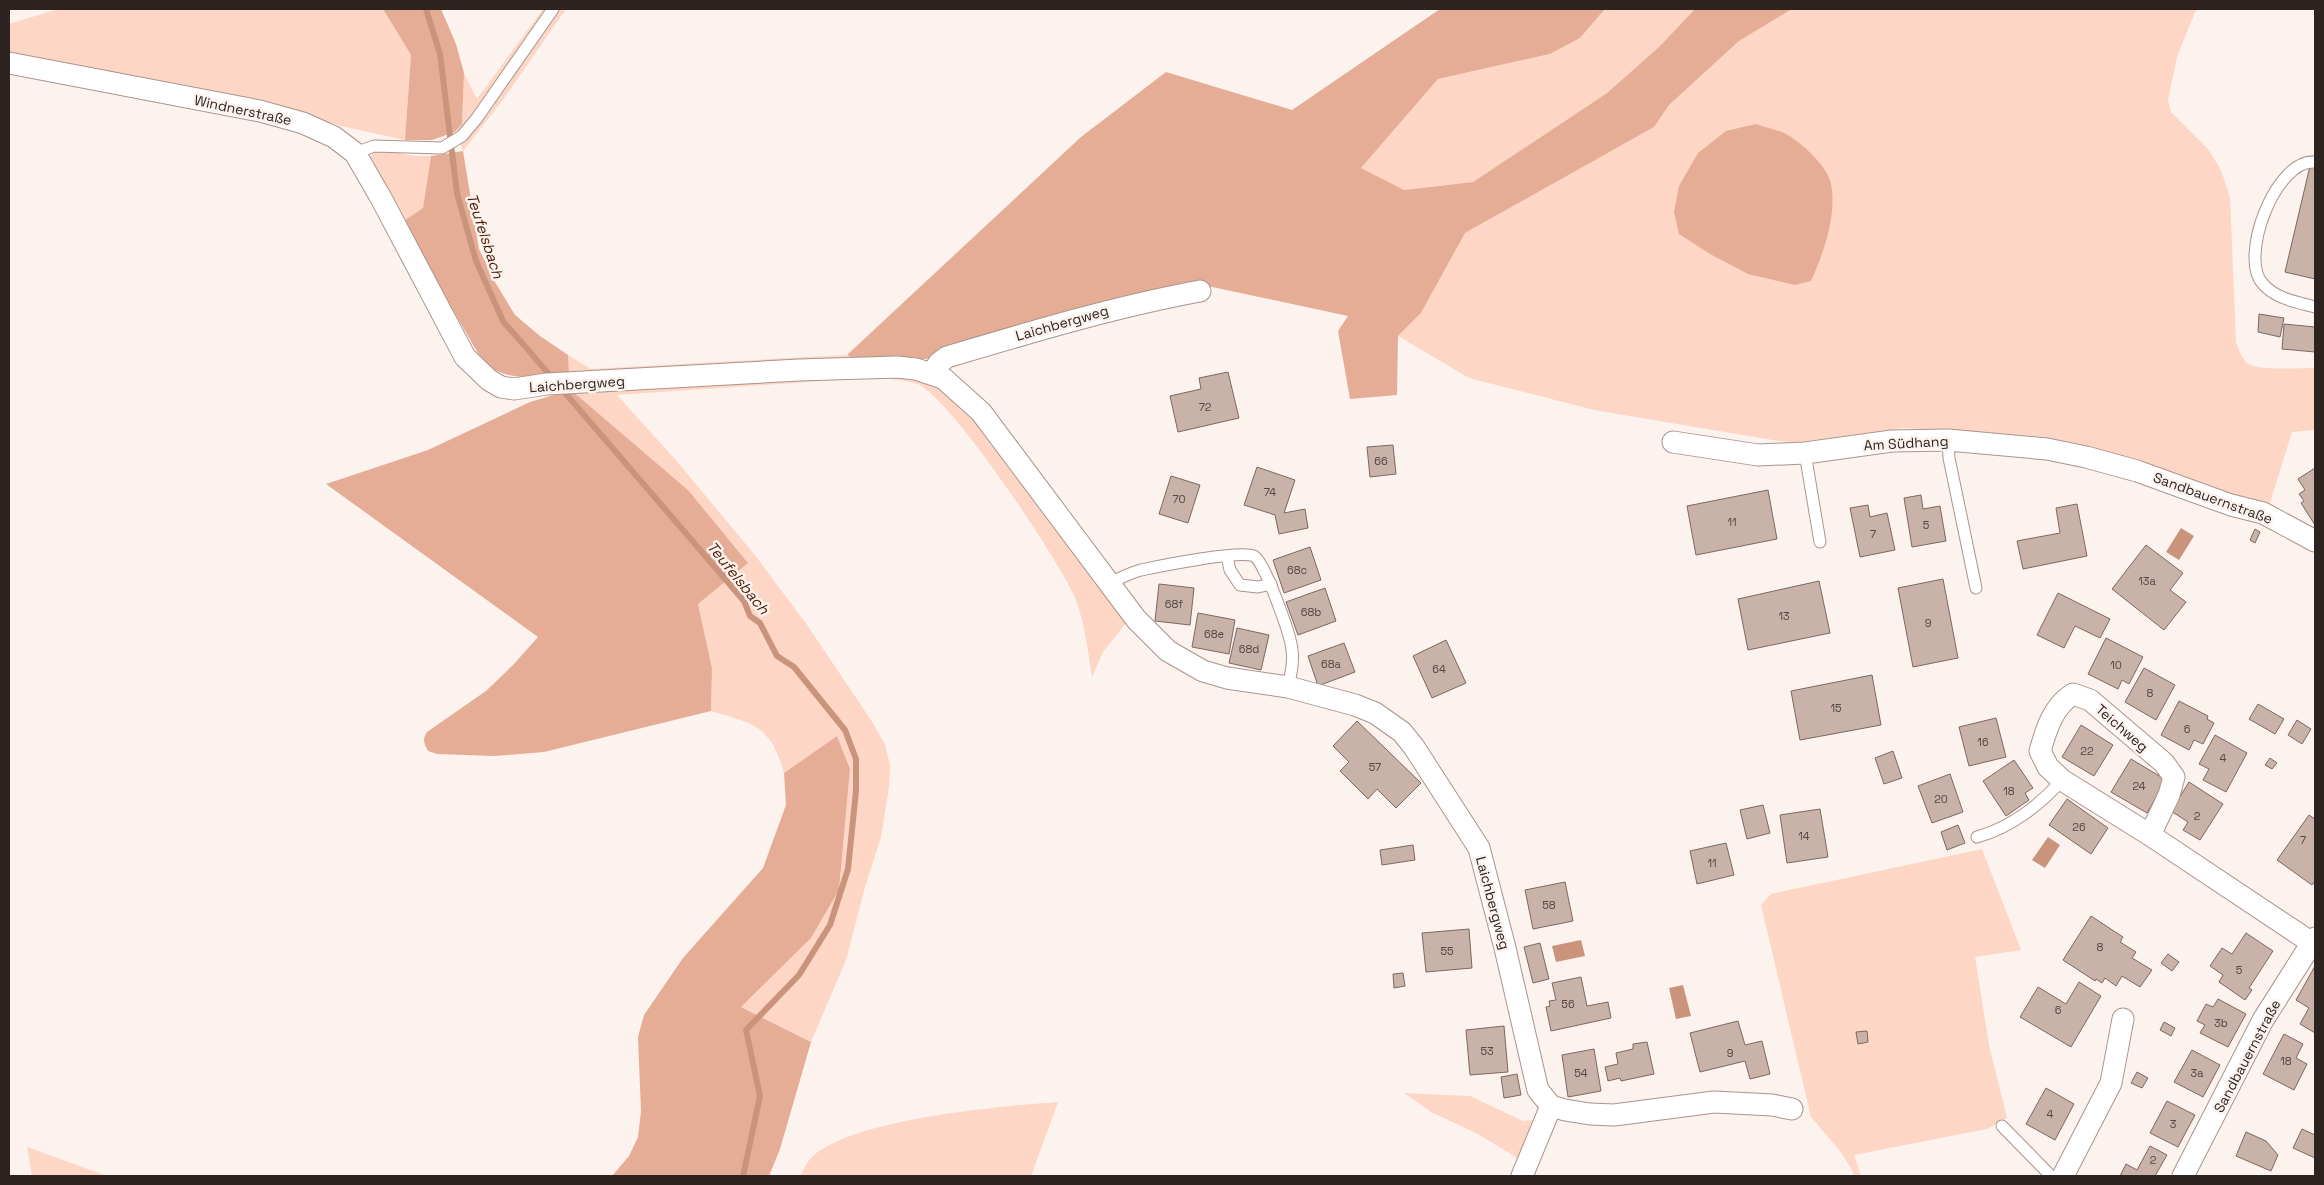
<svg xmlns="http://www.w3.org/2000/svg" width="2324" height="1185" font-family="'Space Grotesk',sans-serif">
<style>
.green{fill:#fdd6c5}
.forest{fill:#e5ad96}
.water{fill:#ca947c}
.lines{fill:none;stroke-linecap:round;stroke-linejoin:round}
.stream{stroke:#ca947c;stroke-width:6}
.building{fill:#c9b2a8;stroke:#7d6860}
.lane-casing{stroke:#ab948b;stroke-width:13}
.street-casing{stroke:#ab948b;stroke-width:23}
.lane{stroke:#fff;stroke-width:11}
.street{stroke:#fff;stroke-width:21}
.labels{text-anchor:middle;stroke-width:5;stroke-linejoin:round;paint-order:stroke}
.number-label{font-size:11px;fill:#544843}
.street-label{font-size:14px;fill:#2d2421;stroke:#fcf2ee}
.water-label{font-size:15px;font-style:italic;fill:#4c1a01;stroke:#fcf2ee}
</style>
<rect width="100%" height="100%" fill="#fcf2ee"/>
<!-- green -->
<g class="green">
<polygon points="58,9 383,9 411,55 405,140 341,126 269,105 9,58 9,24"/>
<polygon points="543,9 549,9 464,126 455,132 462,124 464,73 477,99"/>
<polygon points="560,9 566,9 502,101 463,151 460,143"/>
<polygon points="1605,9 1695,9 1660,46 1607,93 1473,182 1403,190 1361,168 1438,79 1550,54 1580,38"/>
<path d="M 1792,9 L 2199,9 L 2195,12 L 2177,57 L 2168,100 L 2171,112 L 2208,149 L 2221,170 L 2230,197 L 2236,342 C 2239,349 2241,358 2247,363 C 2256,371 2301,368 2315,368 L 2315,430 L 2292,432 L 2268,509 L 2045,437 L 1904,428 L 1791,443 L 1594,410 L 1469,378 L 1398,336 L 1421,313 L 1465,233 L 1654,127 L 1669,105 L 1739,41 Z"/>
<polygon points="384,150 414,156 431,156 423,208 402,222 369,160 373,152"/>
<polygon points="568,355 591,369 846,355 855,360 569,374"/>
<path d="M 899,373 L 955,394 L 1127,622 L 1103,652 L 1092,677 C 1088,651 1085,625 1076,600 C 1061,563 948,392 915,383 C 877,374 833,380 795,383 C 735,387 676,391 617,395 L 674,458 L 754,554 L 805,622 L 873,723 L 885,745 L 890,765 L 889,787 L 881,837 L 865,887 L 846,960 L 811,1042 L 741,1007 L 811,938 L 839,890 L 850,769 L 837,736 L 784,773 C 770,725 755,724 711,711 L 712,668 L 698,604 L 748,563 L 688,490 L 571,390 Z"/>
<polygon points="1982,849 2021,950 1975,957 1989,1045 2007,1118 1987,1129 1854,1155 1861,1176 1854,1176 1851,1168 1840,1151 1811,1117 1761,905 1771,894"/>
<polygon points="1404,1093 1470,1096 1523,1121 1534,1120 1526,1146 1517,1158 1478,1134 1431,1112"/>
<path d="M 1058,1102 L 1031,1176 L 800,1176 C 803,1170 807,1162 812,1157 C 851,1119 1002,1106 1058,1102 Z"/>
<polygon points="27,1147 107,1176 32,1176"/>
</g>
<!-- forest -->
<g class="forest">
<polygon points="383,9 441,9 456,44 464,73 462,124 455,132 432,140 405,140 411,55"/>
<polygon points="1440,9 1605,9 1580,38 1550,54 1438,79 1361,168 1404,190 1473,182 1607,93 1660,46 1695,9 1792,9 1739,41 1669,105 1654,127 1465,233 1421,313 1398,336 1397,395 1350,399 1338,331 1348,316 1198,284 1066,311 927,359 855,360 847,355 1081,137 1166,72 1292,110"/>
<path d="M 1756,124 C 1764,127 1773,129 1782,132 C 1798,139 1828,166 1831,184 C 1837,215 1824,252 1811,281 L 1795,285 L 1748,274 L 1710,254 L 1679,234 L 1674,212 L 1679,186 L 1698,153 L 1726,131 Z"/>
<polygon points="463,151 479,249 495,282 515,315 540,336 568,355 569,374 521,377 508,375 492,369 479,355 402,222 423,208 431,156"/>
<path d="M 571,390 L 688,490 L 748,563 L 698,604 L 712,668 L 711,711 L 544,752 L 495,756 L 437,754 L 428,751 C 424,743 422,740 427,732 L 486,691 L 513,665 L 538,637 L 326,484 L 428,450 L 530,402 Z"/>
<polygon points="837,736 850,769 839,890 811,938 741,1007 811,1042 780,1149 769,1176 612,1176 629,1156 638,1137 641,1111 638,1037 644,1015 683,958 763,868 786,805 784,773"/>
</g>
<!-- water -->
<g class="water">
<polygon points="2181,528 2194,536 2179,560 2166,552"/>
<polygon points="2048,837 2060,845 2045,868 2032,860"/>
<polygon points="1581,940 1585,956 1556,962 1552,946"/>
<polygon points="1683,985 1691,1016 1676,1019 1669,988"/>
</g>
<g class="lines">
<!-- stream -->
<g class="stream">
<polyline points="426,9 440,54 457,193 476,261 503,321 554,380"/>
<polyline points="560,387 744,601 750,616 760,623 777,656 794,667 845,730 856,759 856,791 848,869 830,925 799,975 746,1030 760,1096 743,1176"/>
</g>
</g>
<!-- building -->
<g class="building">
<polygon points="2310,166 2315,167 2315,279 2285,272"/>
<polygon points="2259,314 2284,318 2280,337 2258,332"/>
<polygon points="2284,324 2315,327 2315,352 2282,349"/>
<polygon points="1228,372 1239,418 1178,432 1170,396 1201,389 1199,378"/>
<polygon points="1393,445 1396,474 1370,477 1367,447"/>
<polygon points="1257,467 1295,480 1284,513 1305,509 1308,528 1279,534 1275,515 1244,505"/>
<polygon points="2315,468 2315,525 2301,503 2304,501 2299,494 2305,490 2298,479"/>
<polygon points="1171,476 1200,485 1188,523 1159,514"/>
<polygon points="1768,490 1777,539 1696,555 1687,506"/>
<polygon points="1921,495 1923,509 1940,506 1946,541 1912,547 1904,498"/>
<polygon points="2077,504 2087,556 2023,569 2017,541 2060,533 2056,508"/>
<polygon points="1868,505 1870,517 1887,513 1895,550 1860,557 1850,508"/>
<polygon points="2255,529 2260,532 2255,543 2250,540"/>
<polygon points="2146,545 2183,573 2170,590 2186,602 2164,630 2112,589"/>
<polygon points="1310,547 1321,580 1284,593 1273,560"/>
<polygon points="1943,579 1958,658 1913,667 1898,588"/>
<polygon points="1819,581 1830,633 1748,650 1738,599"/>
<polygon points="1159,584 1194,588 1190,625 1155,621"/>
<polygon points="1325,588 1336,621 1298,635 1286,602"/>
<polygon points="2058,593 2110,619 2100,638 2075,626 2064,648 2037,635"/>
<polygon points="1198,613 1235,620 1229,654 1192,647"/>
<polygon points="1237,628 1269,635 1261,670 1229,663"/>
<polygon points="2106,638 2143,657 2129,684 2122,680 2118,689 2088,674"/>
<polygon points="1446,640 1466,683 1432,698 1413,656"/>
<polygon points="1344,643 1355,672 1318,686 1308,656"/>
<polygon points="2144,668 2175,685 2156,720 2125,702"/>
<polygon points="1872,675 1881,725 1800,740 1791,691"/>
<polygon points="2179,701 2208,716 2207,719 2214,723 2203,744 2194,740 2189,750 2161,735"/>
<polygon points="2258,704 2284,719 2275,734 2249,719"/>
<polygon points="1996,718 2006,757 1969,766 1959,727"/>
<polygon points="2297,720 2311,729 2302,744 2288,735"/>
<polygon points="1357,721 1421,783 1396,808 1377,789 1368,799 1340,771 1349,762 1333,746"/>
<polygon points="2081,725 2113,745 2094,776 2062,757"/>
<polygon points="2215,735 2247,753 2226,792 2203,780 2209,769 2199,764"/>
<polygon points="1893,751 1902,778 1884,784 1875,758"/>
<polygon points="2270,758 2277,763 2272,769 2265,765"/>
<polygon points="2131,759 2166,780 2147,813 2111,792"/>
<polygon points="2014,760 2033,788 2025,793 2029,800 2006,816 1983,781"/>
<polygon points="1950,774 1963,812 1932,823 1918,786"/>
<polygon points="2189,782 2223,804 2200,840 2183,830 2188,822 2171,811"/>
<polygon points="2067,799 2108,828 2091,854 2049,825"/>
<polygon points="1763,805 1770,833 1747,839 1740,810"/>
<polygon points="1820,809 1828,857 1787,863 1780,815"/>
<polygon points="2309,815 2315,819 2315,881 2312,885 2277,860"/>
<polygon points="1958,825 1965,843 1947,850 1941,832"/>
<polygon points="1726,843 1734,875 1697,884 1690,851"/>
<polygon points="1413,845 1415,860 1382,865 1380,850"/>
<polygon points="1565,882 1573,921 1533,929 1525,890"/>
<polygon points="2091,916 2123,937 2120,942 2136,952 2132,958 2152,970 2140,987 2122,976 2116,986 2105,978 2102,983 2096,979 2095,981 2063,960"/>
<polygon points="1469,929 1472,968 1426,972 1422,933"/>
<polygon points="2246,933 2273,951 2249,988 2252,990 2245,1000 2219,982 2223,975 2210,966 2222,948 2232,954"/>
<polygon points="1540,943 1549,979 1533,983 1524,947"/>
<polygon points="2168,954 2179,962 2172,971 2161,963"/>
<polygon points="2315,966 2315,1033 2300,1024 2309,1008 2296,1000"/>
<polygon points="1403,973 1405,986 1394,988 1393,974"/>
<polygon points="1581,977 1587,1006 1608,1002 1611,1018 1551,1031 1546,1007 1550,1006 1549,1001 1556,1000 1552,983"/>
<polygon points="2079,982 2101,996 2071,1047 2020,1017 2038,987 2066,1004"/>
<polygon points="2218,999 2246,1014 2228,1047 2200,1033 2205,1025 2197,1021 2206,1004 2213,1007"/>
<polygon points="1738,1021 1745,1045 1762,1041 1770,1074 1750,1079 1745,1061 1700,1072 1690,1033"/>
<polygon points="2164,1022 2175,1028 2171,1036 2160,1030"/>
<polygon points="1504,1026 1508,1072 1470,1075 1466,1030"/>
<polygon points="1867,1031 1868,1042 1858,1044 1856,1032"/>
<polygon points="2284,1034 2303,1044 2296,1058 2307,1064 2294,1090 2263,1074"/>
<polygon points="1647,1042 1654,1074 1621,1081 1620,1078 1608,1081 1605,1067 1618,1064 1616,1053 1633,1049 1633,1044"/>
<polygon points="1594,1049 1601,1091 1568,1097 1562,1055"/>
<polygon points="2192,1050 2220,1065 2203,1097 2174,1082"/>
<polygon points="2137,1072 2148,1078 2142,1088 2131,1083"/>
<polygon points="1517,1074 1521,1095 1504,1098 1501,1077"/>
<polygon points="2046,1088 2074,1104 2055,1140 2026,1124"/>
<polygon points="2167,1101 2195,1115 2178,1147 2150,1133"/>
<polygon points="2302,1129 2315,1135 2315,1158 2293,1148"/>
<polygon points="2246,1132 2266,1141 2278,1155 2271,1171 2236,1156"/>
<polygon points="2150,1146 2167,1155 2155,1176 2120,1176 2126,1164 2137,1170"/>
</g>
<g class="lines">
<!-- lane casing -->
<g class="lane-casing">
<g id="lane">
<polyline points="355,153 374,146 442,148 462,136 477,118 553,9"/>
<path d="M 2315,162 C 2276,158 2238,258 2263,284 C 2276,299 2297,302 2315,307"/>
<polyline points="1948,440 1949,458 1976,588"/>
<polyline points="1805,453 1820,542"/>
<polyline points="1227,556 1230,570 1240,585 1258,587 1271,584"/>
<path d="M 1110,583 C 1120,578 1130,573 1141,570 C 1160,566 1239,550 1254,556 C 1264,560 1291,636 1292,650 C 1294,662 1291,675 1288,687"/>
<path d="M 1977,837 C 2010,828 2040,805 2062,780"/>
<polyline points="2002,1126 2051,1176"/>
</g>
</g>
<!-- street casing -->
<g class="street-casing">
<g id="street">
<polyline points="9,63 260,111 303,123 334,137 355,153 381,198 465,357 489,380 501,387 514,389 547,384 799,370 897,367 916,369 943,378 981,412 1136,619 1168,651 1203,671 1227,678 1288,687 1355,705 1375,713 1402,732 1414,747 1479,848 1505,948 1536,1082 1538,1090 1551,1106 1565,1110 1590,1114 1614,1115 1714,1102 1772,1105 1792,1109"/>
<path d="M 932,373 L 939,363 L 947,357 C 1031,332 1114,307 1200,291"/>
<polyline points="1673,442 1758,455 1805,453 1892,441 1948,440 2047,449 2086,457 2137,471 2231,505 2263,513 2315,541"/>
<path d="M 2150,835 L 2169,795 L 2174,777 L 2164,763 L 2090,700 L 2073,694 C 2053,706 2046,730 2040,751 L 2048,767 L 2062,780 L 2150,835 L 2312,943"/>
<polyline points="1522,1176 1551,1106"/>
<polyline points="2063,1176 2111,1083 2123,1019"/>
<polyline points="2183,1176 2263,1020 2315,938"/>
</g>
</g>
<!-- lane -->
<use href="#lane" class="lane"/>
<!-- street -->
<use href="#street" class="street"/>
</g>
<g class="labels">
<!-- number labels -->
<g class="number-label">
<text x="1205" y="411">72</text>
<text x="1381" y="465">66</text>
<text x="1270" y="496">74</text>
<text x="1179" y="503">70</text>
<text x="1732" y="526">11</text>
<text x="1926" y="529">5</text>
<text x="1873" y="538">7</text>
<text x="1297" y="574">68c</text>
<text x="2147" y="585">13a</text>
<text x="1174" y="608">68f</text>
<text x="1311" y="616">68b</text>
<text x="1784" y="620">13</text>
<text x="1928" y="627">9</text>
<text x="1214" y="638">68e</text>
<text x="1249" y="653">68d</text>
<text x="1331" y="668">68a</text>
<text x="2116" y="669">10</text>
<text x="1439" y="673">64</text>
<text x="2150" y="697">8</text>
<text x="1836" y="712">15</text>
<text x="2187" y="733">6</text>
<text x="1983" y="746">16</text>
<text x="2087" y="755">22</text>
<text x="2223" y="762">4</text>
<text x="1375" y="771">57</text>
<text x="2139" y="790">24</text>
<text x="2009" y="795">18</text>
<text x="1941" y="803">20</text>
<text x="2197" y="820">2</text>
<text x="2079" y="831">26</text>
<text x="1804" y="840">14</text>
<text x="2303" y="844">7</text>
<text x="1712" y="867">11</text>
<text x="1549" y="909">58</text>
<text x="2100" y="951">8</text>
<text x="1447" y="955">55</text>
<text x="2239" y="974">5</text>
<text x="1568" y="1008">56</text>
<text x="2058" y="1014">6</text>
<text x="2221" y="1027">3b</text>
<text x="1487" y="1055">53</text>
<text x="1730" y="1057">9</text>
<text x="2286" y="1065">18</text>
<text x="1581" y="1077">54</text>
<text x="2197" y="1077">3a</text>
<text x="2050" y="1118">4</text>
<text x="2173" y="1128">3</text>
<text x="2153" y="1164">2</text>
</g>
<!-- street labels -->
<g class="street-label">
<text transform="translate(243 110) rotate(12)" y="5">Windnerstraße</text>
<text transform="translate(1062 323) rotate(-16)" y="5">Laichbergweg</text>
<text transform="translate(577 384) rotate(-4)" y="5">Laichbergweg</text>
<text transform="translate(1906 443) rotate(-3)" y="5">Am Südhang</text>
<text transform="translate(2213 498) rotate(20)" y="5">Sandbauernstraße</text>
<text transform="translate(2122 728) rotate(41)" y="5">Teichweg</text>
<text transform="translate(1493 903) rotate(75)" y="5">Laichbergweg</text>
<text transform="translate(2247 1056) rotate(-62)" y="5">Sandbauernstraße</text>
</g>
<!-- water labels -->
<g class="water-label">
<text transform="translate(485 236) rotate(72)" y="5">Teufelsbach</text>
<text transform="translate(738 578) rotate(51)" y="5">Teufelsbach</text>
</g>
</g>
<!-- border -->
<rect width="2324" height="1185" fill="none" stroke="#2d2421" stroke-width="20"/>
</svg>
